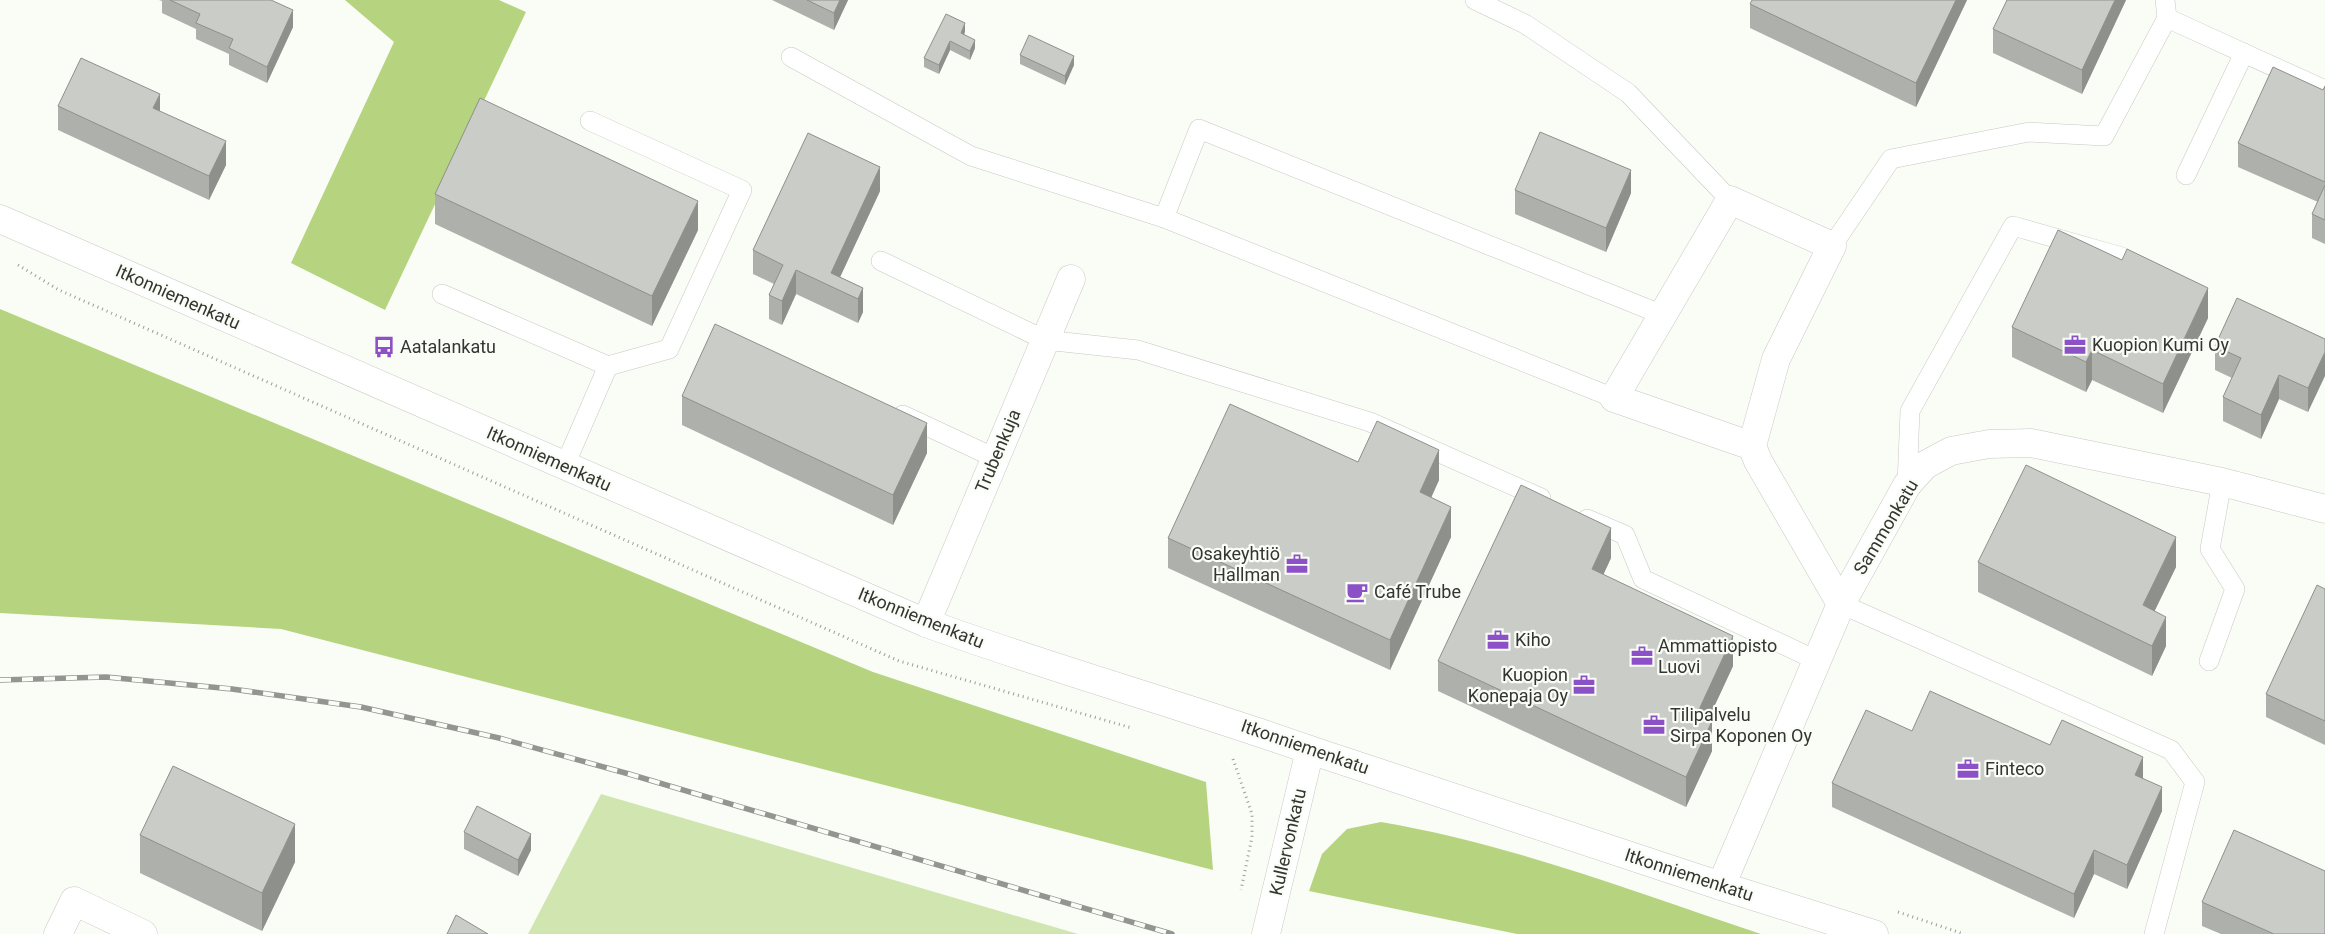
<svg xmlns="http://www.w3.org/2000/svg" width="2325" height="934" font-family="Roboto,sans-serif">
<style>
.green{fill:#d1e5b1}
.forest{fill:#b6d47f}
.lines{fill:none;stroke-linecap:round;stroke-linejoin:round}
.service-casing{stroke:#c7c9c3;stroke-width:20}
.minor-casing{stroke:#c7c9c3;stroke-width:29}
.tertiary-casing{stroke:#c7c9c3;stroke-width:29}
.secondary-casing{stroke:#c7c9c3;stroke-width:29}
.path{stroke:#9b9d98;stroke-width:3;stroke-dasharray:1 4;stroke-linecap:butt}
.service{stroke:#fff;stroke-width:19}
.minor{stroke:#fff;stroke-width:28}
.tertiary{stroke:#fff;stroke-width:28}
.secondary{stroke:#fff;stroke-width:28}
.rail-casing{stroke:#939591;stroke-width:5.5}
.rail{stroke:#fafdf6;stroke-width:4;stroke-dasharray:11;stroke-linecap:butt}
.wall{fill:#aeb0ab}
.shaded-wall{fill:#8d908b}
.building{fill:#cacdc7;stroke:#8d908b}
.labels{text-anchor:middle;stroke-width:4.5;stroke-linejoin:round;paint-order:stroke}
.street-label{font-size:18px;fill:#343533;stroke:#fafdf6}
.poi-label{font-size:18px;fill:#343533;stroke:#fafdf6;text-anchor:start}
</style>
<rect width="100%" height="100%" fill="#fafdf6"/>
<!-- green -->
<polygon class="green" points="601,794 1078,934 528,934"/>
<!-- forest -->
<g class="forest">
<polygon points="345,0 499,0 526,12 385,310 291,263 394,42"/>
<polygon points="0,309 873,672 1206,782 1213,870 281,629 0,613"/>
<path d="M 1381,822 C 1511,844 1635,892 1761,934 L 1517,934 L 1309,891 L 1322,854 L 1347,829 Z"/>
</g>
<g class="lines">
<!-- service casing -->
<g class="service-casing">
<g id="service">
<polyline points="1475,0 1525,24 1628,93 1730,200"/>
<polyline points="2167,18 2325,90"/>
<polyline points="791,57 971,156 1164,218"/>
<polyline points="590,121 742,190 669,349 608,366"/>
<polyline points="2186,175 2244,53"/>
<polyline points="1832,246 1891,159 2029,132 2104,136 2167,18 2165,0"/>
<polyline points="881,261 1045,340 1138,350 1370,422 1541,498"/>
<polyline points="442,294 608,366 565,465"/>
<polyline points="1614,398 1164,218 1199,129 1663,315"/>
<polyline points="903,415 995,458"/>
<polyline points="1907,485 1910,411 2013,226 2122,257"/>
<polyline points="1587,519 1625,535 1643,579 1818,661"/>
<polyline points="1841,604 2171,750 2195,782 2154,934"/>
<polyline points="2209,661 2235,589 2210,549 2222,482"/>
</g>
</g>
<!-- minor casing -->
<g class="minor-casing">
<g id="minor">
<polyline points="1752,446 1776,359 1832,246 1730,200 1614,398 1752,446 1758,461 1841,604"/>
<polyline points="926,623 1071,279"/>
<polyline points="1721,886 1841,604 1907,485 1925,465 1951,451 1989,444 2031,443 2222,482 2325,509"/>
<polyline points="58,934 74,901 143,934"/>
</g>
</g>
<!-- tertiary casing -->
<g class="tertiary-casing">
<path id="tertiary" d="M 0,219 L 926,623 C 1052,669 1183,705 1310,750"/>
</g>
<!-- secondary casing -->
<g class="secondary-casing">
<polyline id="secondary" points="1266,934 1310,750 1721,886 1874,934"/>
</g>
<!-- path -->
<g class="path">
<polyline points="18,265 59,290 899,661 1132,728"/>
<polyline points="1233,759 1252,814 1252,837 1241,890"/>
<polyline points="1898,912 1964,934"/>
</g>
<!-- service -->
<use href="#service" class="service"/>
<!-- minor -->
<use href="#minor" class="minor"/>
<!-- tertiary -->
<use href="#tertiary" class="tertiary"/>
<!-- secondary -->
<use href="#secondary" class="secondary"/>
<!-- rail casing -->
<g class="rail-casing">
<polyline id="rail" points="0,680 106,677 232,689 361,707 499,738 629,774 1172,934"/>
</g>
<!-- rail -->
<use href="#rail" class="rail"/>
</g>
<!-- wall -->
<g class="wall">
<polygon points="159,0 271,0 293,27 267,83 229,65 229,54 196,39 196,29 162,13 162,1"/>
<polygon points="772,0 848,0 834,30"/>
<polygon points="1967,0 1916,107 1750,28 1750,4"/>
<polygon points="2126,0 2082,94 1993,53 1993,29"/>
<polygon points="965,32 964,34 975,48 970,60 950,50 939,74 924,67 924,58"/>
<polygon points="1020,55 1074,65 1065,85 1020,64"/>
<polygon points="2325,86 2325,244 2312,238 2312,214 2318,202 2238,167 2238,143 2323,90"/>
<polygon points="58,106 160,111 226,165 209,200 58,130"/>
<polygon points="1515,190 1631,193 1606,252 1515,214"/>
<polygon points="880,191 840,277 863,288 863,312 858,323 796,294 782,325 769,319 769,295 774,284 753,274 753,250"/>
<polygon points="435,194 698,230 652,326 435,224"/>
<polygon points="2208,318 2163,413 2092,380 2086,392 2012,357 2012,327"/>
<polygon points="2325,339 2308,412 2279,399 2261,439 2223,421 2223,397 2232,378 2215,370 2215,346"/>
<polygon points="682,396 927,453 893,525 682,425"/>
<polygon points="1358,462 1439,480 1431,498 1451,537 1390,670 1168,568 1168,538"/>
<polygon points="1611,558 1603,575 1733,666 1708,719 1712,751 1686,807 1438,691 1438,661"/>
<polygon points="1978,562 2176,567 2154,611 2166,646 2152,676 1978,592"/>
<polygon points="2325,589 2325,745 2266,717 2266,694"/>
<polygon points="1912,731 2050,745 2143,778 2162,811 2127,889 2094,874 2074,918 1832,807 1832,783"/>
<polygon points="464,832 531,850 518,876 464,849"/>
<polygon points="140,835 295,862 262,931 140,873"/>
<polygon points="2202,902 2325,934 2221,934 2202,926"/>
</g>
<!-- shaded-wall -->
<g class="shaded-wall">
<polygon points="840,0 848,0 834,30 834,13"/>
<polygon points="1956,0 1967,0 1916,107 1916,83"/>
<polygon points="2115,0 2126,0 2082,94 2082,70"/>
<polygon points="293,10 293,27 267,83 267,67"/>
<polygon points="965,23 965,32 961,41 961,33"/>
<polygon points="975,40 975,48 970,60 970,51"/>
<polygon points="950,41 950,50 939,74 939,65"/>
<polygon points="1074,56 1074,65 1065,85 1065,76"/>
<polygon points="160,94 160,118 153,108"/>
<polygon points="226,141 226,165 209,200 209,176"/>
<polygon points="880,167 880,191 835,288 831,273"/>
<polygon points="1631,170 1631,193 1606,252 1606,228"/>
<polygon points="698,201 698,230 652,326 652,296"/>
<polygon points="796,270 796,294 782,325 782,301"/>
<polygon points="863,288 863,312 858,323 858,299"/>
<polygon points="2208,288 2208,318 2163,413 2163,384"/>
<polygon points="2092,350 2092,380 2086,392 2086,362"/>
<polygon points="2325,352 2325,376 2308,412 2308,388"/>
<polygon points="2279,375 2279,399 2261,439 2261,415"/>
<polygon points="927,423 927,453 893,525 893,495"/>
<polygon points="1439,450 1439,480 1420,522 1420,492"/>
<polygon points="1451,507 1451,537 1390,670 1390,640"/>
<polygon points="1611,528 1611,558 1592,599 1592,569"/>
<polygon points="2176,537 2176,567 2143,635 2143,605"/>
<polygon points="2166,617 2166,646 2152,676 2152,646"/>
<polygon points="1733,636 1733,666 1697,744 1697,714"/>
<polygon points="1712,721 1712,751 1686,807 1686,777"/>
<polygon points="2143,757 2143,781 2135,775"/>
<polygon points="2162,787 2162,811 2127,889 2127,865"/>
<polygon points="295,824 295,862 262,931 262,893"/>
<polygon points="531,834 531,850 518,876 518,860"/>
<polygon points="2094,850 2094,874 2074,918 2074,894"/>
</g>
<!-- building -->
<g class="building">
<polygon points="170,0 271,0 293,10 267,67 229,48 233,39 196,23 200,14"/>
<polygon points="807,0 840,0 834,13"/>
<polygon points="1752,0 1956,0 1916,83 1750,4"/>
<polygon points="2007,0 2115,0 2082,70 1993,29"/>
<polygon points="946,14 965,23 961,33 975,40 970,51 950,41 939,65 924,58"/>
<polygon points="1029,35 1074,56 1065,76 1020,55"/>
<polygon points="81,58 160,94 153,108 226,141 209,176 58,106"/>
<polygon points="2273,67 2323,90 2325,86 2325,182 2238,143"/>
<polygon points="480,98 698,201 652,296 435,194"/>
<polygon points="1540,132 1631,170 1606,228 1515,190"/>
<polygon points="808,133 880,167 831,273 863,288 858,299 796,270 782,301 769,295 783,265 753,250"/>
<polygon points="2325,185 2325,220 2312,214"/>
<polygon points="2058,230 2122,260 2127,249 2208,288 2163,384 2092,350 2086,362 2012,327"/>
<polygon points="2237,298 2325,339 2325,352 2308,388 2279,375 2261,415 2223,397 2241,358 2215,346"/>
<polygon points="715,324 927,423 893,495 682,396"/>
<polygon points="1230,404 1358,462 1377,421 1439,450 1420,492 1451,507 1390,640 1168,538"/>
<polygon points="2026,465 2176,537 2143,605 2166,617 2152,646 1978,562"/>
<polygon points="1521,485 1611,528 1592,569 1733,636 1697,714 1712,721 1686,777 1438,661"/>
<polygon points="2317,585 2325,589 2325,721 2266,694"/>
<polygon points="1930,691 2050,745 2062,720 2143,757 2135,775 2162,787 2127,865 2094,850 2074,894 1832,783 1866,710 1912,731"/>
<polygon points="173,766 295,824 262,893 140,835"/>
<polygon points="477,806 531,834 518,860 464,832"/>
<polygon points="2234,830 2325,871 2325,934 2274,934 2202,902"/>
<polygon points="456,915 488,934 447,934"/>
</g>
<!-- icons -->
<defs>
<g id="office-bare" transform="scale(1.725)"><path d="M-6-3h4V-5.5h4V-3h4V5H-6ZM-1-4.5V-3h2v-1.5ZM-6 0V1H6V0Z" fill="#8d51c7" stroke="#fafdf6" stroke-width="2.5" paint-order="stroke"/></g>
<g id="bus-bare" transform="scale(1.725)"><path d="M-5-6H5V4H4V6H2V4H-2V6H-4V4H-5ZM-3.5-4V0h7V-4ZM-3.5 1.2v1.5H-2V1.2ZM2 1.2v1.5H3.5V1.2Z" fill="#8d51c7" stroke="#fafdf6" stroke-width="2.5" paint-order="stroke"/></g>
<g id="cafe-bare" transform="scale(1.725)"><path d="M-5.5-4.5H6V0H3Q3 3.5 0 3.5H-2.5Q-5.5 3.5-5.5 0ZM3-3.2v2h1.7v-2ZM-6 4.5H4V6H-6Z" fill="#8d51c7" stroke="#fafdf6" stroke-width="2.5" paint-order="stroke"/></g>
</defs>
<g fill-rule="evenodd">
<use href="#office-bare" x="2075" y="345"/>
<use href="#bus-bare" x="384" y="347"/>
<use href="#office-bare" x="1297" y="564"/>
<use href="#cafe-bare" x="1357" y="592"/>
<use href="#office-bare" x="1498" y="640"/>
<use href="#office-bare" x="1642" y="656"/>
<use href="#office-bare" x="1584" y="685"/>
<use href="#office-bare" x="1654" y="725"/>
<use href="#office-bare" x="1968" y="769"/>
</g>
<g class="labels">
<!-- street labels -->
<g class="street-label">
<text transform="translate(178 297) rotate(24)" y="6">Itkonniemenkatu</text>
<text transform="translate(998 451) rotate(-67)" y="6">Trubenkuja</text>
<text transform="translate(549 459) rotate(24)" y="6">Itkonniemenkatu</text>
<text transform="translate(1886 527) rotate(-59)" y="6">Sammonkatu</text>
<text transform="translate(921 618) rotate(22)" y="6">Itkonniemenkatu</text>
<text transform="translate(1305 747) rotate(19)" y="6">Itkonniemenkatu</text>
<text transform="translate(1288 842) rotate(-77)" y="6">Kullervonkatu</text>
<text transform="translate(1689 875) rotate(18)" y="6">Itkonniemenkatu</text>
</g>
<!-- poi labels -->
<g class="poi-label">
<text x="2092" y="351">Kuopion Kumi Oy</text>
<text x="400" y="353">Aatalankatu</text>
<text x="1280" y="560" text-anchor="end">Osakeyhtiö<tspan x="1280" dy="21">Hallman</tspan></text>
<text x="1374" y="598">Café Trube</text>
<text x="1515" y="646">Kiho</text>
<text x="1658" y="652">Ammattiopisto<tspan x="1658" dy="21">Luovi</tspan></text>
<text x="1568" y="681" text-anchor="end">Kuopion<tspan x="1568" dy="21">Konepaja Oy</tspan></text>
<text x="1670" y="721">Tilipalvelu<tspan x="1670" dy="21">Sirpa Koponen Oy</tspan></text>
<text x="1985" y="775">Finteco</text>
</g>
</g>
</svg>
